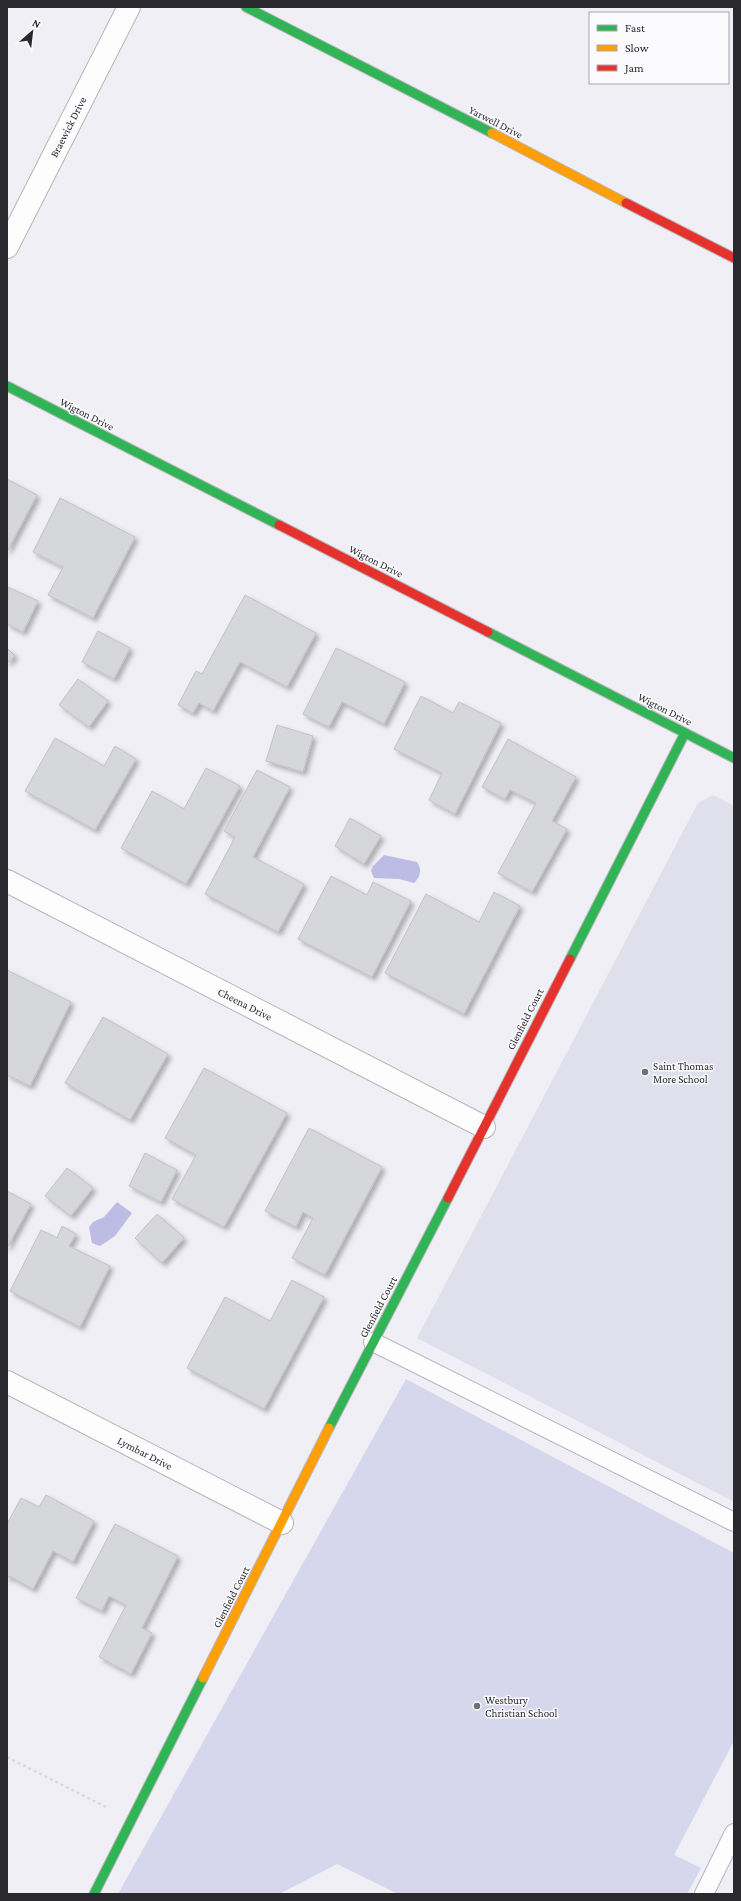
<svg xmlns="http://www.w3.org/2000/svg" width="741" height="1901" font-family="'Crimson Pro',serif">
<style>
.built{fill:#dfe0ec}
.green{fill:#d6d6ed}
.water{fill:#bdbce4}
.building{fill:#d6d7db;stroke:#c1c1c6;filter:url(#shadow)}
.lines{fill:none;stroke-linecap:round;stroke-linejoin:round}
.lane-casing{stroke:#b6b6bb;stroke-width:20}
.street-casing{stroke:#b6b6bb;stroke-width:24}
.fast-casing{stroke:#b6b6bb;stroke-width:11}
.slow-casing{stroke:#b6b6bb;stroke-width:11}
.jam-casing{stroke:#b6b6bb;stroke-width:11}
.path{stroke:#dadadc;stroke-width:2.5;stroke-dasharray:3 3;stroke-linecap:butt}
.lane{stroke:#fdfdfe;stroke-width:18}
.street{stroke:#fdfdfe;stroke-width:22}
.fast{stroke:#30b455;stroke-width:9}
.slow{stroke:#ff9f0a;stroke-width:9}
.jam{stroke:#e5322d;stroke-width:9}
.poi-dot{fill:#6f6f74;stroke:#fbfbfd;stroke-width:1.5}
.labels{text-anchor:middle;stroke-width:3;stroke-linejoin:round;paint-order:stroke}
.street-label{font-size:11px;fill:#2a2a2e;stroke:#fbfbfd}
.poi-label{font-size:11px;fill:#2a2a2e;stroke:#fbfbfd;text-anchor:start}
</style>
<defs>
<filter id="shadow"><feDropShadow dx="3.5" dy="3.5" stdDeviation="2" flood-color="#0004"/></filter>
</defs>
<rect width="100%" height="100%" fill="#efeff5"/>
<!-- built -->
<polygon class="built" points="713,795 734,806 734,1502 417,1338 698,803"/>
<!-- green -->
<polygon class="green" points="406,1379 734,1553 734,1741 674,1855 701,1868 687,1894 398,1894 337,1864 279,1894 118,1894"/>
<!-- water -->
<g class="water">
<path d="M 384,855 L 417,862 C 422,869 421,876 414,883 L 399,879 L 374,878 L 371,871 L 373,866 Z"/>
<polygon points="117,1202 132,1213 115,1236 100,1246 92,1243 89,1227 93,1222 104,1217"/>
</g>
<!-- building -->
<g class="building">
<polygon points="7,479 37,495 7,552"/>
<polygon points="60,498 135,537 93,618 48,595 63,567 33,552"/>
<polygon points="8,587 38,601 23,632 7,624"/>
<polygon points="245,595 316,633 287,687 240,662 213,711 199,703 193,713 178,705 196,671 202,674"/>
<polygon points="98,631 130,648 114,679 82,662"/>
<polygon points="7,648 15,656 7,663"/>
<polygon points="336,648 405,682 384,724 342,702 329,727 303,714"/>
<polygon points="78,679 108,701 89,727 59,705"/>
<polygon points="421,696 453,713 459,702 501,723 455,814 429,800 442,773 394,749"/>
<polygon points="277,725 313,736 303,772 266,761"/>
<polygon points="55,738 104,766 115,746 136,759 95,830 25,791"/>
<polygon points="508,739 576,777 552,821 567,829 532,892 498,873 536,803 510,790 505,799 482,787"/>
<polygon points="206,768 240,786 186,884 121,848 152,791 184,809"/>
<polygon points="257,770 290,787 253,857 304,884 278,932 205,894 235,837 224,831"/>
<polygon points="350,818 381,836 364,864 335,846"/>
<polygon points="331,876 367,895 373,882 411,901 372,977 298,939"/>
<polygon points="494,892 520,906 464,1014 385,973 426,894 479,922"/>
<polygon points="7,970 71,1002 30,1086 7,1075"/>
<polygon points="103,1017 168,1054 130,1120 65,1083"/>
<polygon points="204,1068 287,1113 224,1227 172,1199 196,1155 165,1138"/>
<polygon points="309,1128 382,1167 325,1275 292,1258 313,1218 303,1212 296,1227 265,1211"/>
<polygon points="145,1153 177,1170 161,1202 129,1186"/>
<polygon points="67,1168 93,1188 71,1216 45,1196"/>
<polygon points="7,1191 31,1204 7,1248"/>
<polygon points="157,1214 184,1238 162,1263 135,1238"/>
<polygon points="62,1226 76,1234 69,1246 110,1266 80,1327 10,1291 41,1230 57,1238"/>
<polygon points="292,1280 324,1297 264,1409 187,1368 225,1297 270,1321"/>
<polygon points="46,1495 94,1521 73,1562 53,1551 33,1589 9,1576 7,1580 7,1524 21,1498 39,1507"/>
<polygon points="115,1524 178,1556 142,1628 152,1633 131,1674 99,1657 126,1605 109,1596 102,1611 76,1598"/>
</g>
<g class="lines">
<!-- lane casing -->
<g class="lane-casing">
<g id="lane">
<polyline points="373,1342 734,1522"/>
<polyline points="704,1894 734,1833"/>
</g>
</g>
<!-- street casing -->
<g class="street-casing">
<g id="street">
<polyline points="7,247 129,7"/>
<polyline points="7,881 484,1127"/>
<polyline points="7,1382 282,1523"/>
</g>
</g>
<!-- fast casing -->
<g class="fast-casing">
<g id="fast">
<polyline points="246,7 492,133"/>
<polyline points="7,386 279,525"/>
<polyline points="488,632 734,758"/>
<polyline points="570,959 685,733"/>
<polyline points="329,1428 448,1198"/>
<polyline points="94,1894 203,1678"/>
</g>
</g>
<!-- slow casing -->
<g class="slow-casing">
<g id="slow">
<polyline points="492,133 626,203"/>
<polyline points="203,1678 329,1428"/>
</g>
</g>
<!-- jam casing -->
<g class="jam-casing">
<g id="jam">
<polyline points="626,203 734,258"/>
<polyline points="279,525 488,632"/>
<polyline points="448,1198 570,959"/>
</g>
</g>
<!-- path -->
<polyline class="path" points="7,1757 106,1807"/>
<!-- lane -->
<use href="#lane" class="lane"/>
<!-- street -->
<use href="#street" class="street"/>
<!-- fast -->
<use href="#fast" class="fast"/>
<!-- slow -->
<use href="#slow" class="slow"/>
<!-- jam -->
<use href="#jam" class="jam"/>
</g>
<!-- markers -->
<g class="poi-dot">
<circle cx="645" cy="1072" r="4"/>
<circle cx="477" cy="1706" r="4"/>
</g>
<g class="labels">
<!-- street labels -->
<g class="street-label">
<text transform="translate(496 122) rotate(27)" y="4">Yarwell Drive</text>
<text transform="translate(68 127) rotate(-63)" y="4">Braewick Drive</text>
<text transform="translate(87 414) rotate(27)" y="4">Wigton Drive</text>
<text transform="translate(376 561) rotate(27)" y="4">Wigton Drive</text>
<text transform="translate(665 709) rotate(27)" y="4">Wigton Drive</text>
<text transform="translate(245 1004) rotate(27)" y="4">Cheena Drive</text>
<text transform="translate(525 1019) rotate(-63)" y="4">Glenfield Court</text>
<text transform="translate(378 1307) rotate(-62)" y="4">Glenfield Court</text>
<text transform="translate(145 1453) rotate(27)" y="4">Lymbar Drive</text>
<text transform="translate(231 1597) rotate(-63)" y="4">Glenfield Court</text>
</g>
<!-- poi labels -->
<g class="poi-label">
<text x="653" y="1070">Saint Thomas<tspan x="653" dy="13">More School</tspan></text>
<text x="485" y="1704">Westbury<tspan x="485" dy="13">Christian School</tspan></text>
</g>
</g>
<!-- border -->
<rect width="741" height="1901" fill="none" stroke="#2a2a2e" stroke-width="16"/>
<!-- legend -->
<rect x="589" y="12" width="140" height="72" fill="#fbfbfd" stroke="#a7a7aa"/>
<rect x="597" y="25" width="20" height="6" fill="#30b455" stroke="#a7a7aa"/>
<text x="625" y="32" font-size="12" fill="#2a2a2e">Fast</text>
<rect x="597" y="45" width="20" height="6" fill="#ff9f0a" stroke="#a7a7aa"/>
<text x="625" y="52" font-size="12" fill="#2a2a2e">Slow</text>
<rect x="597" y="65" width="20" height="6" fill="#e5322d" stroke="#a7a7aa"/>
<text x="625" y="72" font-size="12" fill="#2a2a2e">Jam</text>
<!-- north arrow -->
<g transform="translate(32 32) rotate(28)" stroke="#fbfbfd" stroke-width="3" paint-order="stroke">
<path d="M0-3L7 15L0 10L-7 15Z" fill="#2a2a2e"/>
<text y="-6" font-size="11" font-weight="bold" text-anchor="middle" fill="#2a2a2e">N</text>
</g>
</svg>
